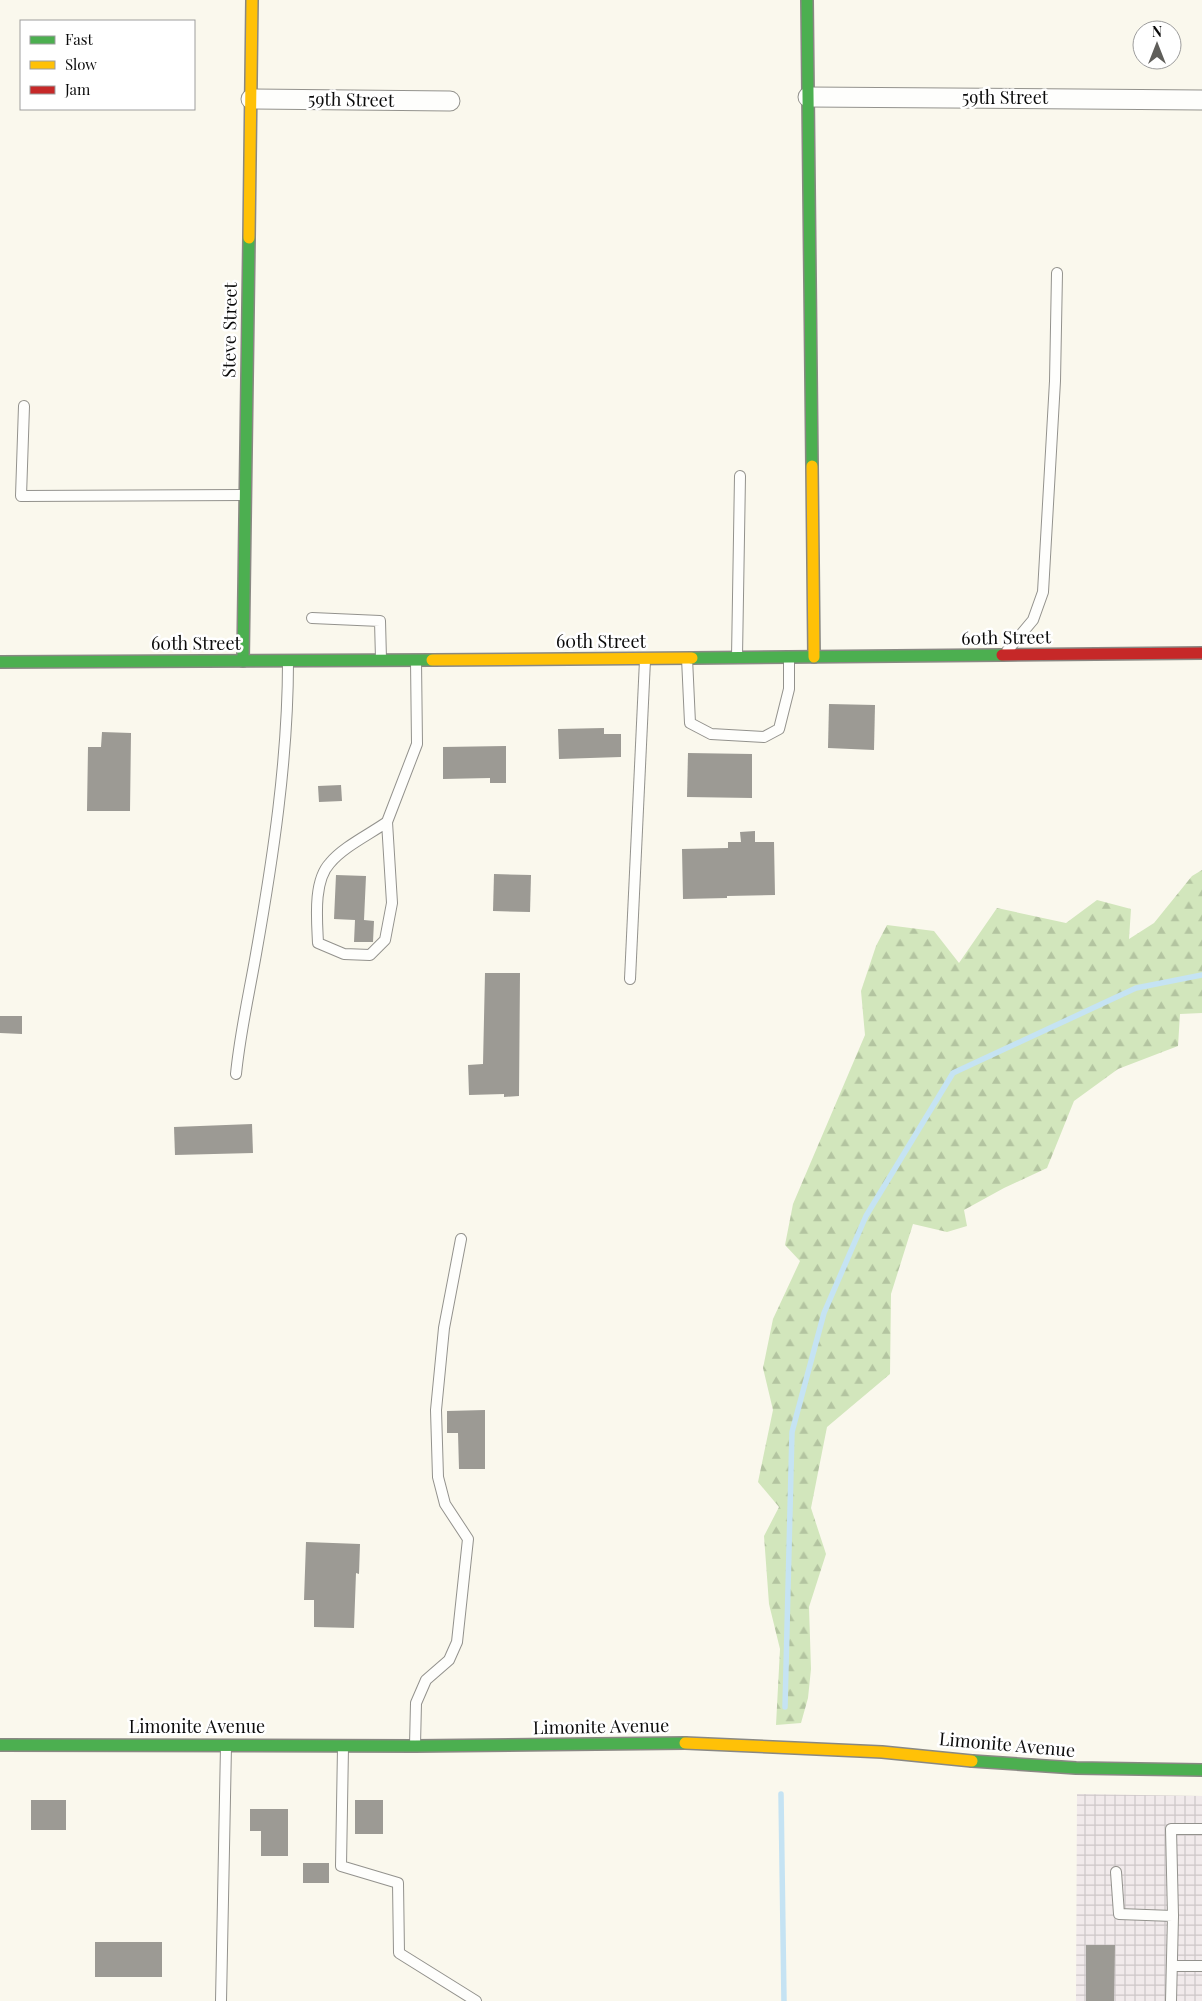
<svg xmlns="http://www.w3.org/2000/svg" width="1202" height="2001" font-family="'Playfair Display',serif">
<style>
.industrial{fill:url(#industrial-grid)}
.forest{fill:url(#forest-firs)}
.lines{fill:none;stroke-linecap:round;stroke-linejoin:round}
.stream{stroke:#c5e3f3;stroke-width:5.5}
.building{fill:#9c9a94}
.lane-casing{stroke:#93928d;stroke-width:12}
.street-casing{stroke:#93928d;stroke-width:21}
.fast-casing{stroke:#898883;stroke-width:14}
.slow-casing{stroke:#898883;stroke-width:14}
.jam-casing{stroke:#898883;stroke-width:14}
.lane{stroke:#fefefc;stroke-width:10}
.street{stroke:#fefefc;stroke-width:19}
.fast{stroke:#4caf50;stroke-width:11}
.slow{stroke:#ffc107;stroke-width:11}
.jam{stroke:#c62828;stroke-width:11}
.labels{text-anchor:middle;stroke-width:5;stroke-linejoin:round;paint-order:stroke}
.street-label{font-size:18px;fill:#0b0b0b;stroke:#fff}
</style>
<defs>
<pattern id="industrial-grid" width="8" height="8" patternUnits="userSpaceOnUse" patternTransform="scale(1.25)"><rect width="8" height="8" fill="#f1eaeb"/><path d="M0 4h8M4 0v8" fill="none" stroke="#cdc7c8"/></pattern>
<pattern id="forest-firs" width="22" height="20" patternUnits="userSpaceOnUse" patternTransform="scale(1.25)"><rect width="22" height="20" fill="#d2e6bc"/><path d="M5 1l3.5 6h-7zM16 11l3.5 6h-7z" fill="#b3c4a0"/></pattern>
</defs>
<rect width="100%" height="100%" fill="#faf8ed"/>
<!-- industrial -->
<polygon class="industrial" points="1077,1794 1202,1796 1202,2001 1076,2001"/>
<!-- forest -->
<polygon class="forest" points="1202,870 1202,1013 1180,1014 1178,1046 1118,1069 1074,1101 1047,1168 1004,1188 964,1210 967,1226 947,1232 913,1224 891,1294 890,1374 827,1427 811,1508 826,1554 809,1607 811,1669 808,1698 801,1723 776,1725 780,1649 769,1604 764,1536 779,1507 758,1482 773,1410 763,1368 773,1319 800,1261 785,1245 793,1204 865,1035 861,991 876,946 887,925 934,931 959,963 997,908 1066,923 1097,900 1131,909 1129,939 1154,923 1192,876"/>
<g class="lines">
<!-- stream -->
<g class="stream">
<polyline points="785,1707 792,1432 824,1313 866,1216 953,1073 1136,988 1202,975"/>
<polyline points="781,1794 784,2001"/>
</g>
</g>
<!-- building -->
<g class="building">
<polygon points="829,704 875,705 874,750 828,748"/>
<polygon points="604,728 604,734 621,734 621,757 559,759 558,729"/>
<polygon points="102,732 131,733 130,811 87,811 88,747 101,747"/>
<polygon points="506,746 506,783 490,783 490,778 443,779 443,747"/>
<polygon points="688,753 752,754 752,798 687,797"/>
<polygon points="341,785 342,801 319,802 318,786"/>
<polygon points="755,831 755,842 774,842 775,895 727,896 727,898 683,899 682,849 728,848 728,842 741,842 740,832"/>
<polygon points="494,874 531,875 530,912 493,911"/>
<polygon points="336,875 366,876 364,920 374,921 373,942 354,942 355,920 334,919"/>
<polygon points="485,973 520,973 519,1096 504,1097 504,1094 469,1095 468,1065 483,1064"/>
<polygon points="0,1016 22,1016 22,1034 0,1033"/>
<polygon points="252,1124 253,1153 175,1155 174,1127"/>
<polygon points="485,1410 485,1469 459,1469 458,1433 447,1433 447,1411"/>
<polygon points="306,1542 360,1544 359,1574 356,1573 354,1628 314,1627 314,1600 304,1600"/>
<rect x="31" y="1800" width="35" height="30"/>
<rect x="355" y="1800" width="28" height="34"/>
<polygon points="250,1809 288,1809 288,1856 261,1856 261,1831 250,1831"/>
<rect x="303" y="1863" width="26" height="20"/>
<rect x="95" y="1942" width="67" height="35"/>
<polygon points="1086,1945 1115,1945 1114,2001 1086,2001"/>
</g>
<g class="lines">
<!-- lane casing -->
<g class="lane-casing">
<g id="lane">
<polyline points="24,406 21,496 244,495"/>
<polyline points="312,618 380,621 381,659"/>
<polyline points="1007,651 1033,620 1043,592 1055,381 1057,273"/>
<polyline points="737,657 740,476"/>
<polyline points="687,658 690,723 711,734 764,737 779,729 789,689 789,658"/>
<path d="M 387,822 C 370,834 343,847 330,863 C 313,881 317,920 318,943 L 344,954 L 370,955 L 385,940 L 392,903 L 387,822 L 417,744 L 416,661"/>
<polyline points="630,979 645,660"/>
<path d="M 236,1074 C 240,1033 249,994 256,954 C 273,858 288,759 288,662"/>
<polyline points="415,1745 416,1703 426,1680 449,1660 457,1642 468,1539 445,1504 438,1477 436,1410 444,1328 461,1239"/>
<polyline points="343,1747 341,1866 398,1883 399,1953 476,2001"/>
<polyline points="1116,1872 1119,1914 1173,1916 1171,2001"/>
<polyline points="1173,1916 1171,1829 1202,1829"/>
<polyline points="1172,1966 1202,1966"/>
<polyline points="221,2001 226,1746"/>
</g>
</g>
<!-- street casing -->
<g class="street-casing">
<g id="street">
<polyline points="808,97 1202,100"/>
<polyline points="251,99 450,101"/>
</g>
</g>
<!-- fast casing -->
<g class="fast-casing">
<g id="fast">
<polyline points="807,0 812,466"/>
<polyline points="692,658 1002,655"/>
<polyline points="243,661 249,238"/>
<polyline points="0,662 432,660"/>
<polyline points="0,1745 415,1746 685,1743"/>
<polyline points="972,1761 1076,1768 1202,1770"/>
</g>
</g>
<!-- slow casing -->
<g class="slow-casing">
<g id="slow">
<polyline points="249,238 252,0"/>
<polyline points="812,466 814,657"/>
<polyline points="432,660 692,658"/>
<polyline points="685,1743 882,1752 972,1761"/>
</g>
</g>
<!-- jam casing -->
<g class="jam-casing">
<polyline id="jam" points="1002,655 1202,653"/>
</g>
<!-- lane -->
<use href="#lane" class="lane"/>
<!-- street -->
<use href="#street" class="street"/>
<!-- fast -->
<use href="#fast" class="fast"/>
<!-- slow -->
<use href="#slow" class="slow"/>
<!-- jam -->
<use href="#jam" class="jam"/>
</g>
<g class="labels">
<!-- street labels -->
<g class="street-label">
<text x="1005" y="104">59th Street</text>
<text transform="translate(351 100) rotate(1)" y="6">59th Street</text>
<text transform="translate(230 330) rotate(-89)" y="6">Steve Street</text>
<text transform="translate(1006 638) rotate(-1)" y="6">60th Street</text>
<text x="601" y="648">60th Street</text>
<text x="196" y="650">60th Street</text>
<text x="197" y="1733">Limonite Avenue</text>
<text transform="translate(601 1727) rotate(-1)" y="6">Limonite Avenue</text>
<text transform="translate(1007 1745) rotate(5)" y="6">Limonite Avenue</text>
</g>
</g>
<!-- legend -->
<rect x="20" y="20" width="175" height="90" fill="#ffffff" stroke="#9d9d9d"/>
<rect x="30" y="36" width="25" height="8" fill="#4caf50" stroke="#9d9d9d"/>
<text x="65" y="45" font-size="15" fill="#0b0b0b">Fast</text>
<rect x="30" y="61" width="25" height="8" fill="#ffc107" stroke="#9d9d9d"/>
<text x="65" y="70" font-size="15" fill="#0b0b0b">Slow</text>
<rect x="30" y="86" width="25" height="8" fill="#c62828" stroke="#9d9d9d"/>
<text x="65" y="95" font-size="15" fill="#0b0b0b">Jam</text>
<!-- north arrow -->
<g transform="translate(1157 45)"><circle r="24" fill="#ffffff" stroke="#9d9d9d"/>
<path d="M0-4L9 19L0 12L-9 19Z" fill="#5f5e5a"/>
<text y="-8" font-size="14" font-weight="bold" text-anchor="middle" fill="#0b0b0b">N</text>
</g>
</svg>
